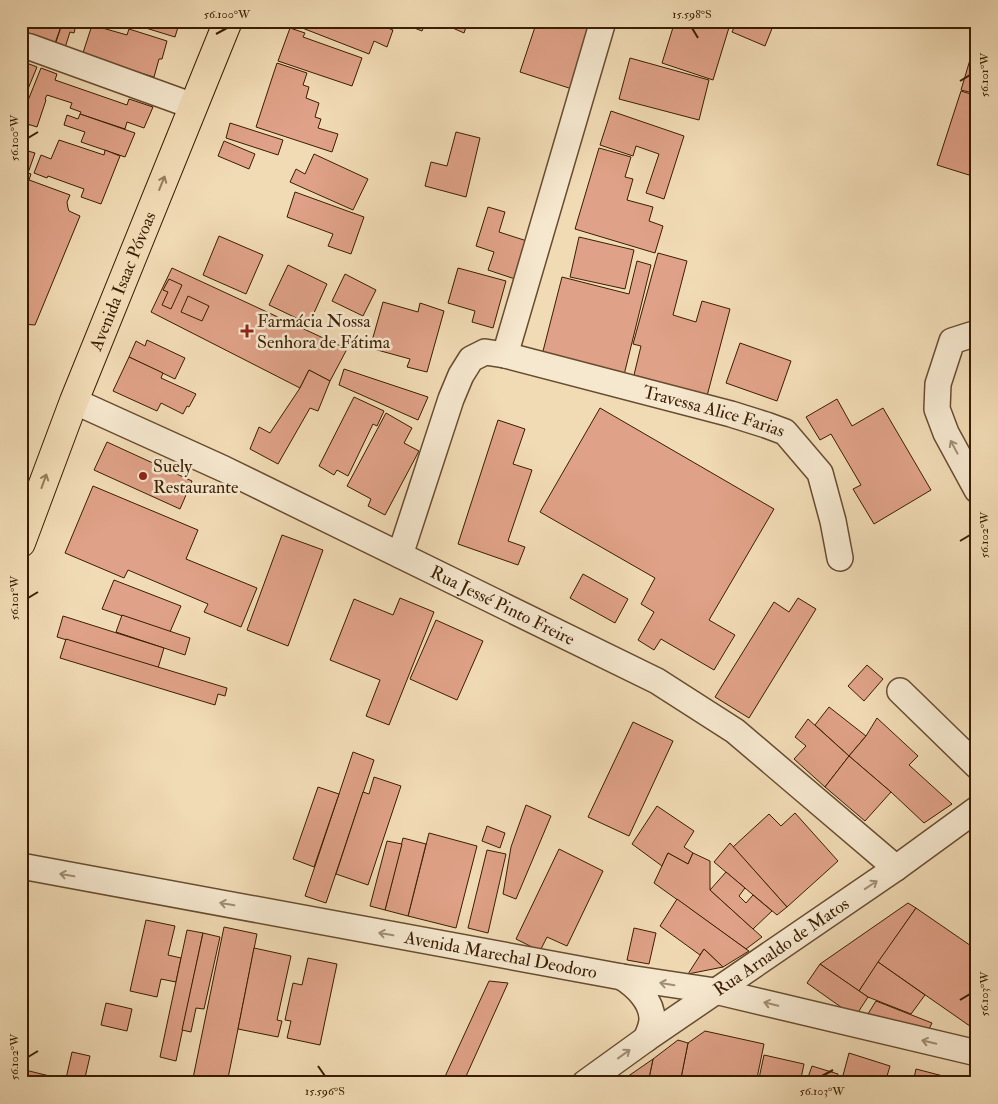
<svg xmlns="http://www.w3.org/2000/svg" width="998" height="1104" font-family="'IM FELL Double Pica',serif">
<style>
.building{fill:#dfa187;stroke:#3a1d02}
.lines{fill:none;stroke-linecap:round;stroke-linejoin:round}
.minor-casing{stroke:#684c2f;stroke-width:28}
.major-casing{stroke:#3a1d02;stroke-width:30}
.minor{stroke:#f6e8cf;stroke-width:25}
.major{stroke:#f1dbb5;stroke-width:28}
.oneway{stroke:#967c5c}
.oneway2{stroke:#a18d73}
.ticks{fill:none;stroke:#3a1d02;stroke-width:2}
.poi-dot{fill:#8f2418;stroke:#f6e8cf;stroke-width:2}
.labels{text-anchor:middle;stroke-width:5;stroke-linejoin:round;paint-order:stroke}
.street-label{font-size:18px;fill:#3a1d02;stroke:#f6e8cf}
.poi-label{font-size:18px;fill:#3a1d02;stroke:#f6e8cf;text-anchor:start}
.neatline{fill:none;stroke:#3a1d02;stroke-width:2}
.ticks-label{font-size:12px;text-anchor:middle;fill:#3a1d02}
</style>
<rect width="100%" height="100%" fill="#f1dbb5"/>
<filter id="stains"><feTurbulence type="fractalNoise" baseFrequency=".004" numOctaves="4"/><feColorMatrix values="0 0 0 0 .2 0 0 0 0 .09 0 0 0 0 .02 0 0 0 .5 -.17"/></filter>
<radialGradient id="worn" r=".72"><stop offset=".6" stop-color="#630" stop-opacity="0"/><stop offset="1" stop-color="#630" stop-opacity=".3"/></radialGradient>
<!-- building -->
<g class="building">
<polygon points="21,21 63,21 54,46 21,36"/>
<polygon points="63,21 77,21 74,33 70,32 64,51 54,48"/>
<polygon points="123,21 184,21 183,25 179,24 175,37"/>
<polygon points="293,21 370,21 393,30 387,47 374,41 369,54 292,24"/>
<polygon points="396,21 426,21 422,31"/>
<polygon points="439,21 468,21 464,33 439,22"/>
<polygon points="537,21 595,21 572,89 520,72"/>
<polygon points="675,21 731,21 713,80 662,63"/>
<polygon points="737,21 775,21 765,46 732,32"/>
<polygon points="92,25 127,35 129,29 167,41 162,59 159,59 154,77 82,56"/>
<polygon points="290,28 305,33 303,37 362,58 352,86 278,61"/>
<polygon points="972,53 977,54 977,94 961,90"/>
<polygon points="630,58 709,80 699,120 619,99"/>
<polygon points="24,62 37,67 21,106 21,69"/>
<polygon points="277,63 307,73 303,85 309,87 306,98 319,103 315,117 321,119 318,128 338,134 332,152 256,127"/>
<polygon points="41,68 57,74 55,80 127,105 129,99 153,107 144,128 127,122 125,129 80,114 81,112 70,108 72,103 47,95 45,99 46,100 37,127 21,122 21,118"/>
<polygon points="961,91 977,96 977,151 969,175 937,165"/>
<polygon points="611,111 684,136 664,199 646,193 659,154 636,146 633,156 600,145"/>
<polygon points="80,114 135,133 125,157 81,142 85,132 64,125 67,115 78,119"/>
<polygon points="21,122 29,125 21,145"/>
<polygon points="230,123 283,140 278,155 226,138"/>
<polygon points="456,132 480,138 466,197 425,186 431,162 447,166"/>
<polygon points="59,140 104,155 105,150 120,156 101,204 81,197 84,189 48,176 47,178 34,173 41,155 51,159"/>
<polygon points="224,141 255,154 249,169 218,156"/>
<polygon points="599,148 631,157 625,177 633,179 627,200 653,207 649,221 663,226 655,253 575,229"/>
<polygon points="21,149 35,153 28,173 31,174 29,180 21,177"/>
<polygon points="314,154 368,179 353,210 290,182 296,169 305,174"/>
<polygon points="21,177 70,195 67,202 68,208 69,211 80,216 35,325 21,324"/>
<polygon points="295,192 364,217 351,254 328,246 333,234 287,217"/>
<polygon points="488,207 505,212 499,232 530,242 518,280 488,270 494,252 476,246"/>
<polygon points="219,236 263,255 246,294 203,275"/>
<polygon points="579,237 634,250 625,289 570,277"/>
<polygon points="658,253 687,261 673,315 696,322 702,301 730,309 707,396 634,375 641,346 633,344"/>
<polygon points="637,261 651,265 624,375 542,355 562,277 629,294"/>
<polygon points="288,265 327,284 309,324 269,305"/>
<polygon points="172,268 347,349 330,381 309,370 300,388 151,312"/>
<polygon points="458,268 506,281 493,328 472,322 475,311 448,303"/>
<polygon points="345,274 376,290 363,316 332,301"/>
<polygon points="169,279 182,285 171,309 162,305 168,292 163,290"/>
<polygon points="188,296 209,306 202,321 181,312"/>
<polygon points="383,302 418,312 420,303 444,311 427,372 407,367 410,359 370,348"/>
<polygon points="147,340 185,358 175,379 129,357 136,341 145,346"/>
<polygon points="740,343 791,361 777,401 726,383"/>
<polygon points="129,357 163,373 161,378 196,394 189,407 187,406 183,414 161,403 157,411 113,391"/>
<polygon points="344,369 428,397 418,420 339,385"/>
<polygon points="309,370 330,381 318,411 310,408 278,464 250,449 259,427 270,433 300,388"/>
<polygon points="354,397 384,411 377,426 373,424 348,476 337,470 334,475 319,466"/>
<polygon points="837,399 852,426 883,408 931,490 874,524 853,489 861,485 831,434 820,440 806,417"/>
<polygon points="977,399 977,442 973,436 970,420 974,404"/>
<polygon points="600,408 774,509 709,620 735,635 714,670 661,639 654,650 638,640 654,612 641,604 655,578 540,512"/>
<polygon points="386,413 412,428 404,443 419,451 385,515 368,506 371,499 347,486"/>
<polygon points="498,420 525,429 513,464 532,470 508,541 525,547 518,565 458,544"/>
<polygon points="107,442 192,481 180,509 94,470"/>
<polygon points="93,486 198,530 186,559 257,588 241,627 204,612 208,604 128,570 124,578 65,553"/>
<polygon points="282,535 323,550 288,646 247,630"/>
<polygon points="583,574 628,599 615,623 570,598"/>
<polygon points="114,580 181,606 170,632 102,609"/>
<polygon points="400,598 434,612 389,725 366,716 380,680 330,660 354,599 393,615"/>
<polygon points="798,598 816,609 749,718 715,697 774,602 789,612"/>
<polygon points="122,615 190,638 185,655 116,632"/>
<polygon points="63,616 164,648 158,668 57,637"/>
<polygon points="436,620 483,641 457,700 410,679"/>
<polygon points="66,639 227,688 225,696 218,694 215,705 60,658"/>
<polygon points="867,665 883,679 864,701 848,686"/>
<polygon points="829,707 866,736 849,756 815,725"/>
<polygon points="877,718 918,756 909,765 952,804 924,823 891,792 849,756 866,736"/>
<polygon points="808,719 849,756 825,787 794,759 806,746 795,737"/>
<polygon points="633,722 673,741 629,836 588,817"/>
<polygon points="353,752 374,760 326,903 305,896"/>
<polygon points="849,756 891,792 865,821 825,787"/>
<polygon points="374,777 401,786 368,885 336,874 363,792 369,794"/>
<polygon points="318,787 339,794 314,867 293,859"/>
<polygon points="526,805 551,816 516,899 503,894 511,847"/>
<polygon points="657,806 694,831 684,847 693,853 688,864 668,853 662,866 632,844"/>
<polygon points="795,813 838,861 787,907 733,847 769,814 781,826"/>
<polygon points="487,826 505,833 500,848 482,841"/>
<polygon points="429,833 477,846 456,928 408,916"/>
<polygon points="403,838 426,844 408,916 385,910"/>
<polygon points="387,841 402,844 385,910 370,906"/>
<polygon points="730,843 787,907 777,915 714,862"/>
<polygon points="559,849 603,871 567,946 547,937 540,951 516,939"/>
<polygon points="487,850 506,854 488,933 468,928"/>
<polygon points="668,853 688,864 693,853 710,861 710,890 762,937 746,949 654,883"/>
<polygon points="726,872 745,888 739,896 746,903 753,895 772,911 753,929 710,890"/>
<polygon points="677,899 746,949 749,951 723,967 704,949 700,955 660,926"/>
<polygon points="908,903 916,908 859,991 820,964"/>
<polygon points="916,908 977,950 977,1031 878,962"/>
<polygon points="146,920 175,926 168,955 181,958 176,982 161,979 157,997 130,991"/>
<polygon points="224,927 257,934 238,1029 227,1083 192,1083"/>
<polygon points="634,928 656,933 649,964 627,960"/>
<polygon points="187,930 203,933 176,1061 160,1057"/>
<polygon points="203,933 220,937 204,1009 196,1008 191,1032 182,1030"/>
<polygon points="254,948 291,956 277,1020 282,1021 278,1037 238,1029"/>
<polygon points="704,949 723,967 688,974"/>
<polygon points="308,958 337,964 320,1045 287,1038 291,1021 285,1020 293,983 302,985"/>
<polygon points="878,962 925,995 911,1014 868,997 859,991"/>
<polygon points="820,964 868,997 855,1017 807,983"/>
<polygon points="489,981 508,983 463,1083 442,1083"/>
<polygon points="876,1001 932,1023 925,1037 866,1017"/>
<polygon points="106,1003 132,1009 127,1031 101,1025"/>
<polygon points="705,1031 764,1044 756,1083 680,1083 688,1043"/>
<polygon points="678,1040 688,1043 680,1083 648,1083 653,1059"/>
<polygon points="72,1052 90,1056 84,1082 86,1083 65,1083"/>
<polygon points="849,1053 890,1066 885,1083 841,1083"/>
<polygon points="764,1055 804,1064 800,1083 758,1083"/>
<polygon points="653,1059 648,1083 632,1083 627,1077"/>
<polygon points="812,1066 838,1074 835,1083 806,1083"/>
<polygon points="21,1069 62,1079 62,1083 21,1083"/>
<polygon points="916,1069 947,1077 946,1083 913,1083"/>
</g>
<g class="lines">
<!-- minor casing -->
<g class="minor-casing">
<g id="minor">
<polyline points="21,45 30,47 193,106"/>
<polyline points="977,333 952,341 938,384 937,409 946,433 977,490"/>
<polyline points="505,355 603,21"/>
<path id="s1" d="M 74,401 L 224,469 L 657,681 L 735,731 L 896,868"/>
<path id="s2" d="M 400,555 L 451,399 L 461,375 L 471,359 L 485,352 L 505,355 L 731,414 L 766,425 L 785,432 L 820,473 L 833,521 L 840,558"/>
<polyline points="900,691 977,766"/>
<path id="s3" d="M 21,866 L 622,977 L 715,991 L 977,1053"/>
<path d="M 622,977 C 636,986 652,1001 652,1019 C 652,1026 649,1032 646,1039"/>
<path id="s4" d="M 585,1083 L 646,1039 L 896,868 L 977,809"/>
</g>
</g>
<!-- major casing -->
<g class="major-casing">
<g id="major">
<path id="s5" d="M 21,543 L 74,401 L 228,21"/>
</g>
</g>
<!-- minor -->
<use href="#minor" class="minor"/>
<!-- major -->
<use href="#major" class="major"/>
</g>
<!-- one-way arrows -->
<defs><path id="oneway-shaft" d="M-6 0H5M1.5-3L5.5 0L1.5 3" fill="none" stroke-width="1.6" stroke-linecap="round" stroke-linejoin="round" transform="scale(1.25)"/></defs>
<g class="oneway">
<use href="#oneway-shaft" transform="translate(162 183) rotate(-68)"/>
<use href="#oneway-shaft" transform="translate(44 481) rotate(-70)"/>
</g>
<g class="oneway2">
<use href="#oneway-shaft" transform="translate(954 447) rotate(-118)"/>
<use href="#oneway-shaft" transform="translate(67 875) rotate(-170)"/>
<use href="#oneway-shaft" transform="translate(871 885) rotate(-34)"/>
<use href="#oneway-shaft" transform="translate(227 904) rotate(-170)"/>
<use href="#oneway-shaft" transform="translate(386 934) rotate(-170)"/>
<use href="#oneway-shaft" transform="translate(667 984) rotate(-171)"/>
<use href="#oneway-shaft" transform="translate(771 1004) rotate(-167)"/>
<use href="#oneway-shaft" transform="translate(929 1042) rotate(-167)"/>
<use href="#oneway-shaft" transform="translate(624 1054) rotate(-36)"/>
</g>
<!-- ticks -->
<path class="ticks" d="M 692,28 L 698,38M 216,34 L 227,28M 960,81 L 970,75M 28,138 L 38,132M 960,541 L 970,535M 28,598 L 38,592M 960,1000 L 970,994M 28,1057 L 38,1051M 318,1066 L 325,1076M 822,1076 L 833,1070"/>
<!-- markers -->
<g class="poi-dot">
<path d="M244.5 323.5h5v5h5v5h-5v5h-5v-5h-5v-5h5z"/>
<circle cx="143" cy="476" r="5"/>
</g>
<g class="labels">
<!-- street labels -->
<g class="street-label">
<text dy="6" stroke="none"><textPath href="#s5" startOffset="281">Avenida Isaac Póvoas</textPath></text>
<text dy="6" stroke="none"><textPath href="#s2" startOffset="461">Travessa Alice Farias</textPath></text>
<text dy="6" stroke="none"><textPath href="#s1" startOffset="475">Rua Jessé Pinto Freire</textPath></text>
<text dy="6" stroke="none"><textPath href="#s4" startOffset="239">Rua Arnaldo de Matos</textPath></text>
<text dy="6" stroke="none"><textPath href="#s3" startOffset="488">Avenida Marechal Deodoro</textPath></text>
</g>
<!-- poi labels -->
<g class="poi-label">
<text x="257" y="327">Farmácia Nossa<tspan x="257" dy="21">Senhora de Fátima</tspan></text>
<text x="153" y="472">Suely<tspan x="153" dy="21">Restaurante</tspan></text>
</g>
</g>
<!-- margin -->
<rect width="998" height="1104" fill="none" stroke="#f1dbb5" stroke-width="55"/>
<rect x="28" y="28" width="942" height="1048" class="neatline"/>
<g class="ticks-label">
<text x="227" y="18">56.100°W</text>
<text x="692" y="18">15.598°S</text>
<text transform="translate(984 75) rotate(-90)" y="4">56.101°W</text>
<text transform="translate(14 138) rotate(-90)" y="4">56.100°W</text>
<text transform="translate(984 535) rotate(-90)" y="4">56.102°W</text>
<text transform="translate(14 598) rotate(-90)" y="4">56.101°W</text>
<text transform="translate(984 994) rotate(-90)" y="4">56.103°W</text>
<text transform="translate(14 1057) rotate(-90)" y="4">56.102°W</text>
<text x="325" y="1095">15.596°S</text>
<text x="822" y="1095">56.103°W</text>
</g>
<rect width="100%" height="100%" filter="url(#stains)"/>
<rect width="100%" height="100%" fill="url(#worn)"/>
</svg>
